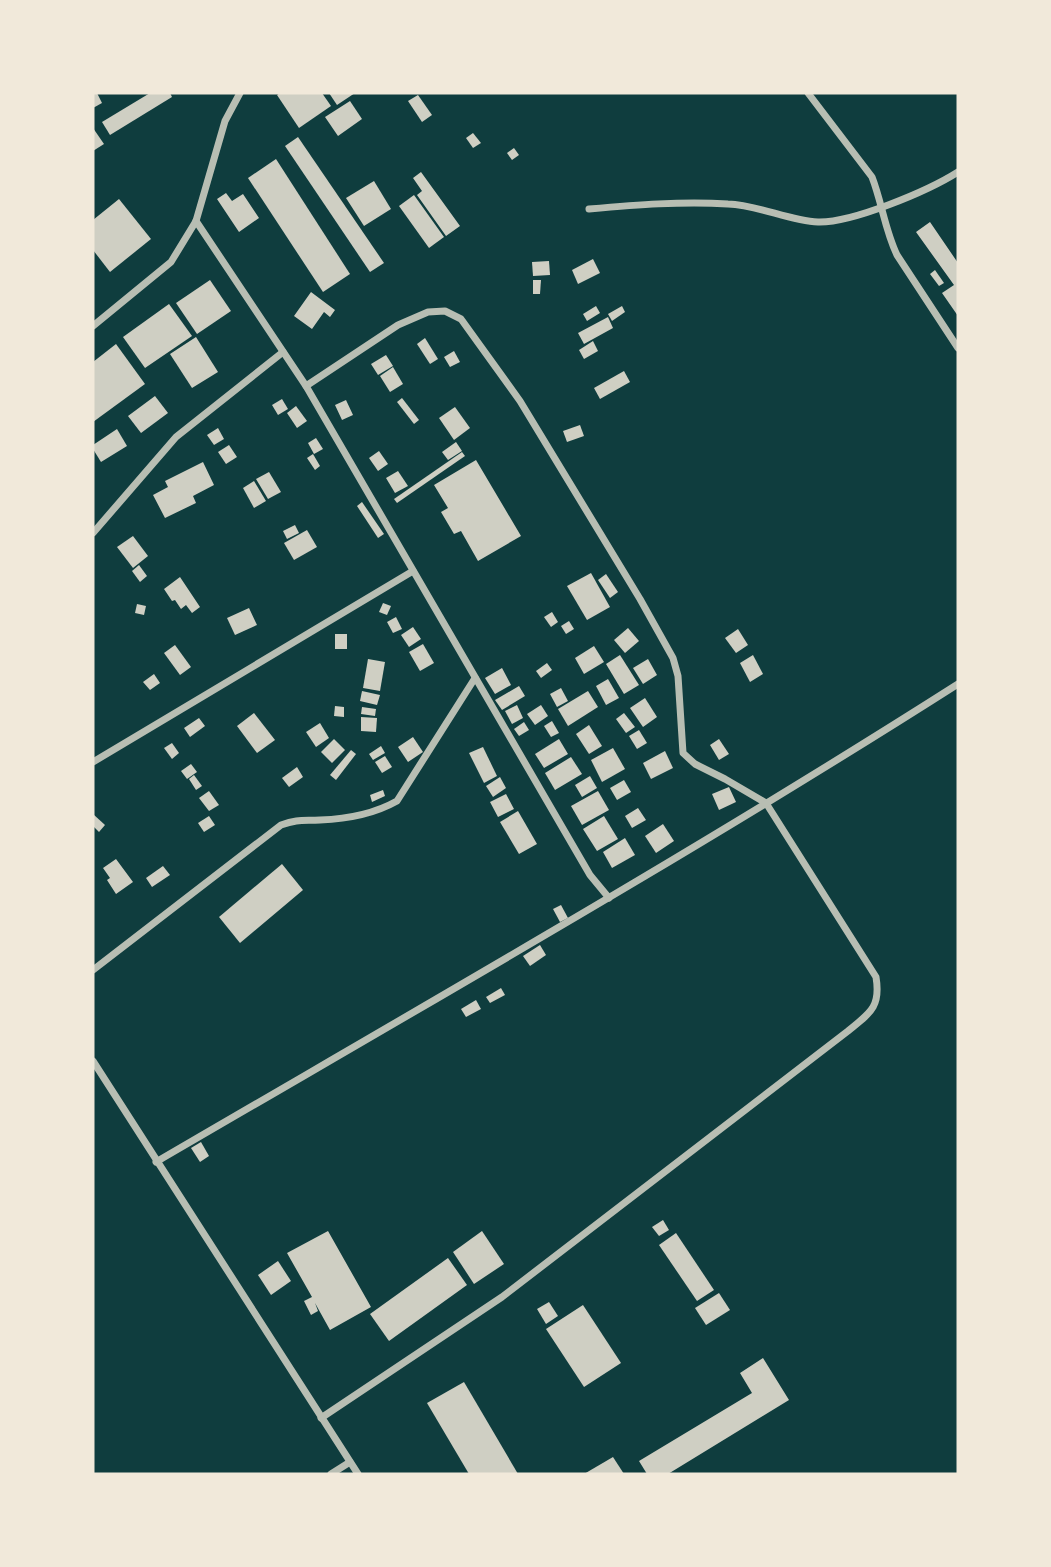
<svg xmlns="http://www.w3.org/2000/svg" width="1051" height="1567" font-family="'Roboto Serif',serif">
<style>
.building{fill:#cfcfc3}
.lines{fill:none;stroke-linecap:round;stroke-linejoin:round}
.minor{stroke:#b8beb3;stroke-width:7}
</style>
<rect width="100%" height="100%" fill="#0f3d3e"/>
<!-- building -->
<g class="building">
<polygon points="93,93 97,93 102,103 93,108"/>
<polygon points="150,93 170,93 172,97 110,135 102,122"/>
<polygon points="280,93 322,93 331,106 299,128 277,95"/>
<polygon points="329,93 355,93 337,105"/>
<polygon points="418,95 432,115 422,122 408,101"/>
<polygon points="350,101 362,119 338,136 325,117"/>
<polygon points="93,128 104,144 93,151"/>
<polygon points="473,133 481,143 473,148 466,138"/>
<polygon points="298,137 384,263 370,272 285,146"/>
<polygon points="514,148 519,155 512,160 507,153"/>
<polygon points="276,159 350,274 323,292 248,178"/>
<polygon points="421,172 460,226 446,236 417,195 422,191 413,178"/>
<polygon points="374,181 391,209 364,226 346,198"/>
<polygon points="226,193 232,201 243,194 259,218 239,232 217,199"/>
<polygon points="414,195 444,237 429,248 399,206"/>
<polygon points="119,199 151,239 110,272 93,250 93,220"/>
<polygon points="930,222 958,263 958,316 942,293 954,285 916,232"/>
<polygon points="593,259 600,273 578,284 572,270"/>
<polygon points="549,261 550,275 533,276 532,262"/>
<polygon points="935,270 944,283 939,286 930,274"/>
<polygon points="210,280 231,311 197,334 176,303"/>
<polygon points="533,280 541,280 540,294 533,294"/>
<polygon points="311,292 335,310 330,317 324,312 312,329 294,316"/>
<polygon points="169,304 192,336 145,368 123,337"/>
<polygon points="596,306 600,313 587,321 583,314"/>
<polygon points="622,306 625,312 612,321 608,314"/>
<polygon points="608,317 613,328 584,344 578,333"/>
<polygon points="196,337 218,372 192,388 170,354"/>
<polygon points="425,338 438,359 430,364 417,344"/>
<polygon points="593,341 598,351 584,359 579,350"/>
<polygon points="116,344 145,384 93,422 93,362"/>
<polygon points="454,351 460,362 450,367 444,357"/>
<polygon points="386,355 393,366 378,375 371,364"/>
<polygon points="393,367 403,384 390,392 380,376"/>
<polygon points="624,371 630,382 600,399 594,388"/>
<polygon points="155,396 168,413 141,433 128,416"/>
<polygon points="402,398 419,420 414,424 397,402"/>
<polygon points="282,399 288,409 278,415 272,405"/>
<polygon points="346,400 353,415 342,420 335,405"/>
<polygon points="296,406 307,421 297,428 287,413"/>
<polygon points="455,407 470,428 454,440 439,418"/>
<polygon points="580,425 584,436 567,442 563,431"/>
<polygon points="218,428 224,439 214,445 207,435"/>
<polygon points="117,429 127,446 101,462 93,449 93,445"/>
<polygon points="316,438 323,449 314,454 308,443"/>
<polygon points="456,442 462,451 448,460 442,452"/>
<polygon points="229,445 237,457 226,464 218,452"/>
<polygon points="379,451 388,464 378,471 369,458"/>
<polygon points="462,452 465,456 397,503 394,499"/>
<polygon points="313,454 320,466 315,470 307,458"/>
<polygon points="476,460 521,536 478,561 461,531 454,534 441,512 448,508 434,485"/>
<polygon points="203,462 214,485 193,496 196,503 165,518 153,495 168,487 165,481"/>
<polygon points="398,471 408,486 395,493 386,478"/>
<polygon points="269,472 281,492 268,499 256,479"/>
<polygon points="254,481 266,501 254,508 243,488"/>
<polygon points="362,502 384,534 378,538 357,506"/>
<polygon points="295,525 299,533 287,539 283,531"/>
<polygon points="307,530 317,547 294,560 284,543"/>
<polygon points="133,536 148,556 133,568 117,547"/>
<polygon points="139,565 147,576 140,582 132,571"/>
<polygon points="591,573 610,607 587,620 567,586"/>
<polygon points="606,574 618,592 610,598 598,580"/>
<polygon points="180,577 200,607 192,613 186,605 181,609 175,600 172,601 164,589"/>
<polygon points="383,603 391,606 387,615 379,612"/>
<polygon points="137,604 146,606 144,615 135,613"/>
<polygon points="249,608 257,625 235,635 227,618"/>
<polygon points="552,612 558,622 551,627 544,617"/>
<polygon points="396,617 402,629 393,633 387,622"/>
<polygon points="569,621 574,629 566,634 561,626"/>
<polygon points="413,627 421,639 409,647 401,635"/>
<polygon points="628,628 639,641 625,653 614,640"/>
<polygon points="738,629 748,645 736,653 725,638"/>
<rect x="335" y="634" width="12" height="15"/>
<polygon points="423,644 434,663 420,671 409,652"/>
<polygon points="175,645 191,667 180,675 164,653"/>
<polygon points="594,646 604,662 584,674 575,658"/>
<polygon points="620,655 639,685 624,694 606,664"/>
<polygon points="753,655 763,674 750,682 740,663"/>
<polygon points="368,659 385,662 380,691 363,688"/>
<polygon points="648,659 657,675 643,684 633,668"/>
<polygon points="547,663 552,670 541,678 536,671"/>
<polygon points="502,668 511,685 495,694 485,678"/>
<polygon points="154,674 160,683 150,690 143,682"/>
<polygon points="608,679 619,698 606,705 596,686"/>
<polygon points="519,686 525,696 502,710 495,700"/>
<polygon points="561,688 568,701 557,707 550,694"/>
<polygon points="362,691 380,695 377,705 360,701"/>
<polygon points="588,691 598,707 568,726 558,709"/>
<polygon points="645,698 657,717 643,727 630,708"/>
<polygon points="517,705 523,718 512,724 505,711"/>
<polygon points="541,705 548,716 535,725 527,714"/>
<polygon points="335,706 344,707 344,717 334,716"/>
<polygon points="362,707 376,709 375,716 361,714"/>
<polygon points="254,713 275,740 257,753 237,726"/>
<polygon points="624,713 635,727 626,733 616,719"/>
<polygon points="361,717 377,718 376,732 361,731"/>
<polygon points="199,718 205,726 190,737 184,728"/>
<polygon points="552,721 559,733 551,737 544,726"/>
<polygon points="524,722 529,730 519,736 514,729"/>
<polygon points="320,723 329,738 316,747 306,732"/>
<polygon points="589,725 602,746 589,754 576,734"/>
<polygon points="639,730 647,743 637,749 629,736"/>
<polygon points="413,737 423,752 408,762 398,747"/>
<polygon points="334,739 345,750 332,763 321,752"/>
<polygon points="559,739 568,754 544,768 535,754"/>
<polygon points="719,739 729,754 719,760 710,745"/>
<polygon points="172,743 179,753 172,759 164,748"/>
<polygon points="381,746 385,753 373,760 369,754"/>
<polygon points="483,747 497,776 484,783 469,753"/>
<polygon points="613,748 625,769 602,782 591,760"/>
<polygon points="351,750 356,754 336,780 330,775"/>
<polygon points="665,751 673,768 651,779 643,763"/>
<polygon points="385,756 392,767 382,773 375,762"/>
<polygon points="571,757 582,774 555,790 545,773"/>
<polygon points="191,764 197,772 187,779 181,771"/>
<polygon points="297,767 303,777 289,787 282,778"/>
<polygon points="194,775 202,786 196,790 189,779"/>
<polygon points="590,776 597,788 582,797 575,785"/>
<polygon points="500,777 506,788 493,797 486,786"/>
<polygon points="624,780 631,792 617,800 610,788"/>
<polygon points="729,787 736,802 719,810 712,794"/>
<polygon points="383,790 385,796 372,802 370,795"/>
<polygon points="209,791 219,805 209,811 199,798"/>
<polygon points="598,791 609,810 582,825 571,806"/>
<polygon points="506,794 514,809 498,817 490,802"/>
<polygon points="638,808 646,820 632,828 625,816"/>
<polygon points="518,811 537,844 519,854 500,822"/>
<polygon points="93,814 105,825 99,832 93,826"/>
<polygon points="209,816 215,825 204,832 198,823"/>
<polygon points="604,816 618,839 597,851 583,829"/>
<polygon points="663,824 674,841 656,853 645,836"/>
<polygon points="625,838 635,855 612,868 603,852"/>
<polygon points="116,859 133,882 116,894 107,880 110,878 103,868"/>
<polygon points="282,864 303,890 240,943 219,917"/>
<polygon points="163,866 170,875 152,887 146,878"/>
<polygon points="561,905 568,918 560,922 553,909"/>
<polygon points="540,945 546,955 530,966 523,956"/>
<polygon points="501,988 505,995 490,1003 486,997"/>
<polygon points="476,1000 481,1009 466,1017 461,1009"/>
<polygon points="201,1142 209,1156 200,1162 191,1148"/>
<polygon points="663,1220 669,1230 659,1236 652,1227"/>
<polygon points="328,1231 371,1307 330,1330 315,1303 318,1311 311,1315 304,1301 312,1297 287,1253"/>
<polygon points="482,1231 504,1264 474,1284 453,1252"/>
<polygon points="676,1233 714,1290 697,1301 659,1245"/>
<polygon points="448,1258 467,1285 389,1341 370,1314"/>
<polygon points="278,1261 291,1281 271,1295 258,1275"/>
<polygon points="719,1293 730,1310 706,1325 695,1308"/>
<polygon points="549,1302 558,1316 546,1324 537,1309"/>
<polygon points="583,1305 621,1363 584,1387 546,1329"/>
<polygon points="763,1358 789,1400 668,1474 647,1474 639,1461 752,1393 740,1373"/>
<polygon points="464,1382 518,1474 469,1474 427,1403"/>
<polygon points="613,1457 624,1474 584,1474"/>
</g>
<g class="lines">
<!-- minor -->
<g class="minor">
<path d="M 808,93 L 872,177 C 882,203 885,230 897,255 L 958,348"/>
<path d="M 589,209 C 635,205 682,201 728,204 C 759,205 789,221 818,222 C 852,223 928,191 958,172"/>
<polyline points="196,221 306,386 590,875 609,898"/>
<polyline points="93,326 171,262 196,221 225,121 240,93"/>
<path d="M 306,386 L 398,325 L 428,312 L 445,311 L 461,319 L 520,401 L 640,599 L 673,658 L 678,676 L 683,753 L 695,764 L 725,779 L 766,803 L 876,977 C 881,1007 870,1013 848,1031 L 502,1297 L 321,1418"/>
<polyline points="93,533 176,437 283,352"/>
<polyline points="93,762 413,571"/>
<path d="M 93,970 L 281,825 C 298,819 304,821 320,820 C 347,819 374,814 397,801 L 475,678"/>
<polyline points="93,1061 358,1474"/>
<path d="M 156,1162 C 425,1005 696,851 958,684"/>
<polyline points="331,1474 350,1462"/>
</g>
</g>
<!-- border -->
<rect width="1051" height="1567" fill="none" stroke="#f1e9da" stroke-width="189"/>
</svg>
